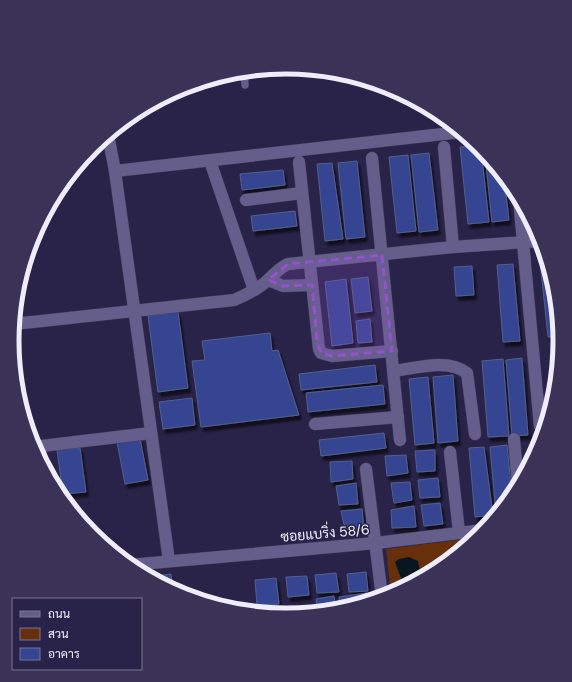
<svg xmlns="http://www.w3.org/2000/svg" width="572" height="682" font-family="'DM Sans',Sarabun,sans-serif">
<style>
.green{fill:#65300b}
.water{fill:#08171f}
.building{fill:#344591;stroke:#536089;filter:url(#shadow)}
.lines{fill:none;stroke-linecap:round;stroke-linejoin:round}
.lane-casing{stroke:#443c5b;stroke-width:8}
.street-casing{stroke:#443c5b;stroke-width:13}
.lane{stroke:#655e8a;stroke-width:7}
.street{stroke:#655e8a;stroke-width:12}
.marked{fill:#9253cb;fill-opacity:0.2;stroke:#9253cb;stroke-width:3;stroke-dasharray:8 5;stroke-linejoin:round}
.labels{text-anchor:middle;stroke-width:3;stroke-linejoin:round;paint-order:stroke}
.street-label{font-size:14px;fill:#efedfc;stroke:#2a2349}
.rim{fill:none;stroke:#efedfc;stroke-width:5}
</style>
<defs>
<filter id="shadow"><feDropShadow dx="2.5" dy="4.5" stdDeviation="1" flood-color="#0009"/></filter>
</defs>
<rect width="100%" height="100%" fill="#2a2349"/>
<!-- green -->
<polygon class="green" points="474,538 474,540 438,569 391,594 386,549"/>
<!-- water -->
<polygon class="water" points="409,557 418,561 420,571 418,579 398,590 401,578 395,562 399,559"/>
<!-- building -->
<g class="building">
<polygon points="478,146 481,149 489,222 468,224 460,147"/>
<polygon points="429,153 438,230 419,232 411,155"/>
<polygon points="485,154 504,177 509,220 492,222"/>
<polygon points="408,155 416,231 397,233 389,157"/>
<polygon points="357,161 365,237 346,239 338,163"/>
<polygon points="332,163 343,239 325,241 317,164"/>
<polygon points="283,170 285,185 242,190 240,174"/>
<polygon points="295,211 297,226 253,231 251,216"/>
<polygon points="546,260 555,288 559,336 548,337 540,261"/>
<polygon points="513,264 520,341 503,342 497,265"/>
<polygon points="472,266 474,295 456,296 454,267"/>
<polygon points="368,277 372,311 355,313 351,279"/>
<polygon points="346,279 353,343 332,346 325,282"/>
<polygon points="178,312 188,388 158,392 148,316"/>
<polygon points="370,319 372,342 358,343 356,321"/>
<polygon points="270,333 272,351 278,350 299,415 201,427 192,361 205,360 202,341"/>
<polygon points="559,353 555,395 554,397 550,354"/>
<polygon points="522,358 528,435 512,436 506,360"/>
<polygon points="503,359 509,436 488,437 482,361"/>
<polygon points="375,365 377,382 301,390 299,374"/>
<polygon points="453,375 458,441 438,443 433,377"/>
<polygon points="428,377 434,443 415,445 409,379"/>
<polygon points="383,385 385,404 308,412 306,393"/>
<polygon points="192,398 195,425 163,429 159,402"/>
<polygon points="384,433 386,448 321,456 319,440"/>
<polygon points="140,438 148,480 125,484 117,442"/>
<polygon points="540,443 539,446 533,457 532,444"/>
<polygon points="507,445 512,496 496,513 490,447"/>
<polygon points="484,447 493,515 475,517 469,448"/>
<polygon points="80,448 86,492 63,494 57,450"/>
<polygon points="435,450 435,471 417,472 415,451"/>
<polygon points="406,455 408,473 387,476 385,456"/>
<polygon points="352,461 353,479 331,482 330,462"/>
<polygon points="438,478 440,497 420,498 418,480"/>
<polygon points="410,482 412,500 394,503 391,483"/>
<polygon points="356,483 358,504 339,505 336,486"/>
<polygon points="440,503 443,524 424,526 421,505"/>
<polygon points="414,506 416,527 392,528 391,510"/>
<polygon points="362,509 364,529 345,529 341,511"/>
<polygon points="144,568 145,575 135,569"/>
<polygon points="366,572 368,591 349,592 347,574"/>
<polygon points="336,573 339,592 317,593 315,575"/>
<polygon points="171,574 173,590 149,577"/>
<polygon points="307,576 309,595 288,597 286,577"/>
<polygon points="276,578 279,604 257,605 255,580"/>
<polygon points="367,593 368,601 340,609 339,597"/>
<polygon points="334,596 336,610 317,612 316,599"/>
<polygon points="289,606 293,614 271,614 271,613"/>
</g>
<g class="lines">
<!-- lane casing -->
<g class="lane-casing">
<polyline id="lane" points="244,71 245,85"/>
</g>
<!-- street casing -->
<g class="street-casing">
<g id="street">
<polyline points="108,135 115,171 169,561"/>
<polyline points="444,147 453,247"/>
<polyline points="372,158 400,440"/>
<polyline points="210,161 254,290"/>
<polyline points="299,162 319,349 321,353 332,356 392,351"/>
<polyline points="115,171 461,132"/>
<polyline points="519,199 540,426"/>
<polyline points="246,200 302,193"/>
<polyline points="268,280 283,286 312,285"/>
<path d="M 14,324 L 234,300 C 246,295 259,289 269,279 C 276,273 279,268 288,264 L 453,247 L 541,241"/>
<path d="M 394,371 C 417,368 447,358 467,373 L 475,434"/>
<polyline points="315,424 398,417"/>
<polyline points="514,439 518,485"/>
<polyline points="33,447 151,433"/>
<polyline points="450,452 459,532"/>
<polyline points="366,469 382,597"/>
<polyline points="129,565 376,543 484,530"/>
</g>
</g>
<!-- lane -->
<use href="#lane" class="lane"/>
<!-- street -->
<use href="#street" class="street"/>
</g>
<!-- marked area -->
<path class="marked" d="M 382,255 L 392,351 L 332,356 L 321,353 L 317,342 L 312,285 L 283,286 L 268,280 L 288,264 Z"/>
<g class="labels">
<!-- street labels -->
<g class="street-label">
<text transform="translate(325 533) rotate(-5)" y="5">ซอยแบริ่ง 58/6</text>
</g>
</g>
<!-- crop -->
<path d="M0 0H572V682H0ZM19 341a267 267 0 1 1 534 0a267 267 0 1 1-534 0Z" fill="#3a3357" fill-rule="evenodd"/>
<path class="rim" d="M19 341a267 267 0 1 1 534 0a267 267 0 1 1-534 0Z"/>
<!-- legend -->
<rect x="12" y="598" width="130" height="72" fill="#2a2349" stroke="#797491"/>
<rect x="20" y="611" width="20" height="6" fill="#655e8a" stroke="#797491"/>
<text x="48" y="618" font-size="12" fill="#efedfc">ถนน</text>
<rect x="20" y="628" width="20" height="12" fill="#65300b" stroke="#797491"/>
<text x="48" y="638" font-size="12" fill="#efedfc">สวน</text>
<rect x="20" y="648" width="20" height="12" fill="#344591" stroke="#797491"/>
<text x="48" y="658" font-size="12" fill="#efedfc">อาคาร</text>
</svg>
